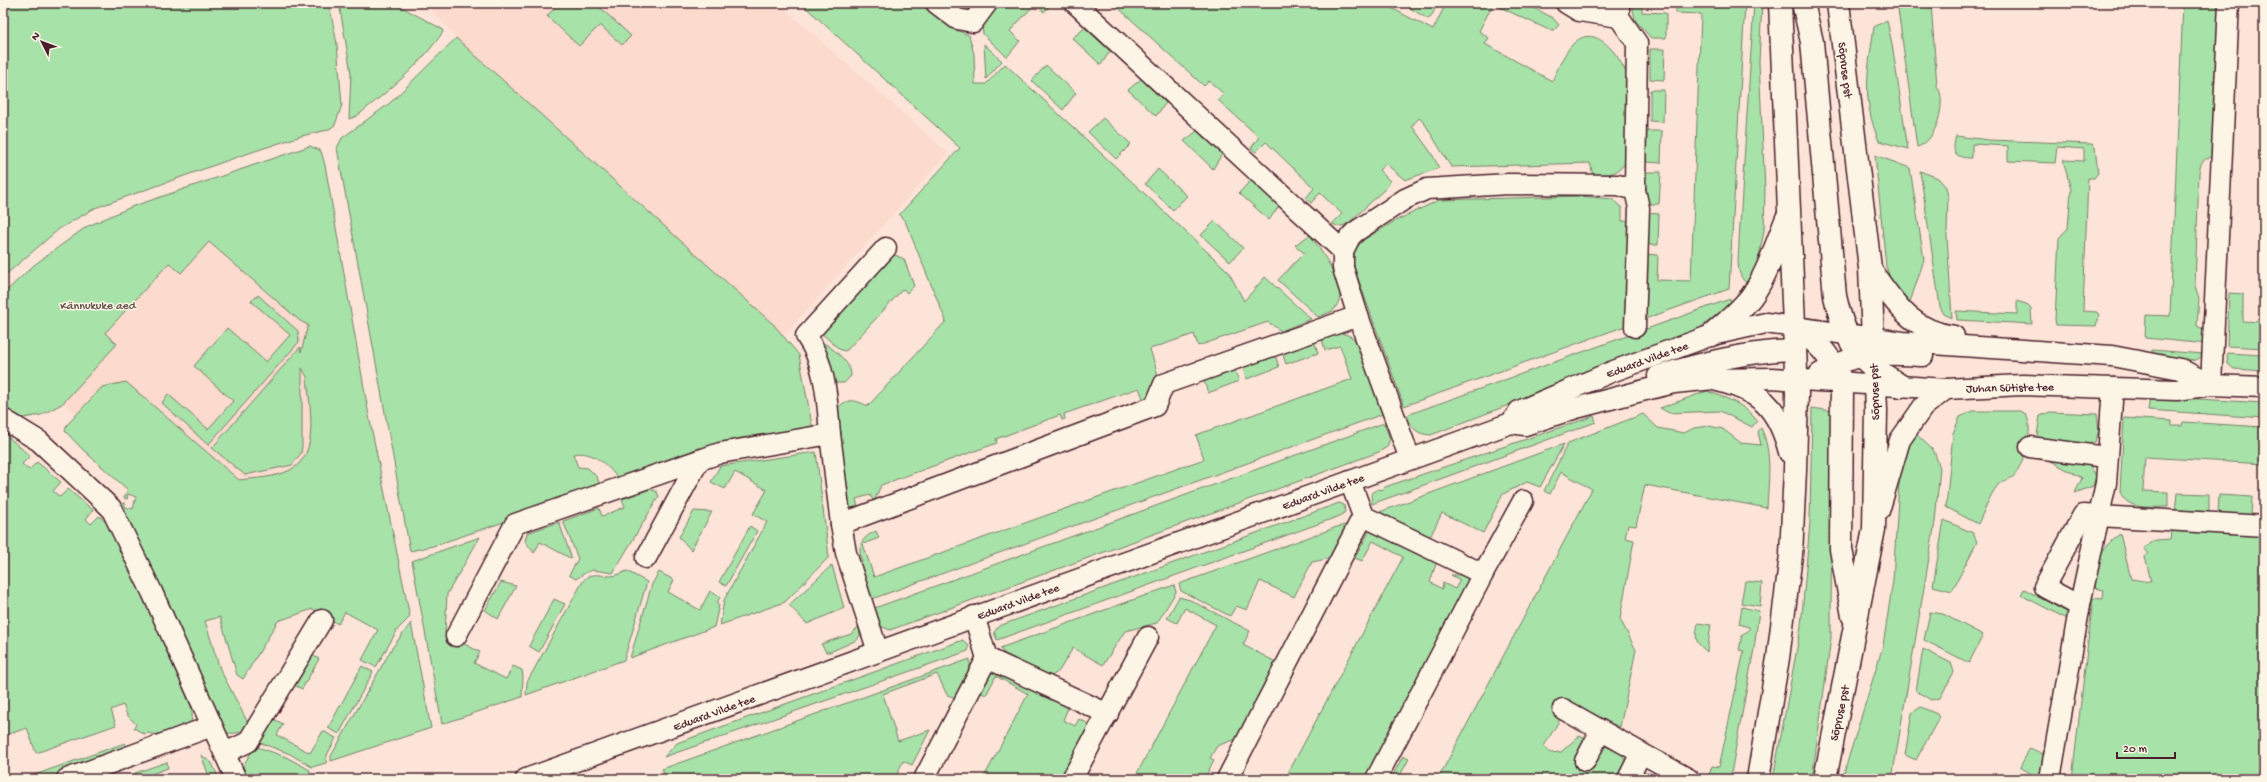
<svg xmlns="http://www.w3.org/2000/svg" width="2267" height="782" font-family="'Gochi Hand',sans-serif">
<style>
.built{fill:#fcdace}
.green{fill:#a7e2a8;stroke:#78806a}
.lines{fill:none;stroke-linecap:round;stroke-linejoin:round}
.minor-casing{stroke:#4a1f2b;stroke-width:23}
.major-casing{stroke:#4a1f2b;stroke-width:25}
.minor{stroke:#fcf5e5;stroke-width:20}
.major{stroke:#fcf5e5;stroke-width:22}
.labels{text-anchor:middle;stroke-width:3;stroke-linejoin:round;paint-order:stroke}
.street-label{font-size:12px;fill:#4a1f2b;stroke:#fcf5e5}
.park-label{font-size:12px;fill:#61504a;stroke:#fcf5e5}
</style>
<rect width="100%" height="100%" fill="#fce5d8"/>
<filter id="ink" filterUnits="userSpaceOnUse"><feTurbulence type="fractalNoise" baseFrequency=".025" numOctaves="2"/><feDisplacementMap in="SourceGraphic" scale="8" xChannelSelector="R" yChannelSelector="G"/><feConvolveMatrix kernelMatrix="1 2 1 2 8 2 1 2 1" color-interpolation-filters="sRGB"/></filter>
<g filter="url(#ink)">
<!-- built -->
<g class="built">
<polygon points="425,3 778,3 948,153 786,333 626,474 459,41"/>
<polygon points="307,164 369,482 215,533 33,377 3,311"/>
</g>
<!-- green -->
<g class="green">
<polygon points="3,3 329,3 337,44 342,105 335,125 328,130 301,136 240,156 95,208 59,229 3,277"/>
<path d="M 339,3 L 394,3 L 442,29 L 443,32 C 418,68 390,89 357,116 L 349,119 L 351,73 Z"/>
<polygon points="559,3 595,3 631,36 622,45 600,25 579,46 547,16"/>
<path d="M 801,3 L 926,3 L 953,29 L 969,35 L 974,54 L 975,84 L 986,84 L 1005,64 L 1228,271 L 1244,301 L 1265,277 L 1311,319 L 1281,331 L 1268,322 L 1198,346 L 1194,334 L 1150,349 L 1159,378 L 1154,395 L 1144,401 L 1139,388 L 1064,414 L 1065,419 L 1062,420 L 1060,415 L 996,439 L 997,443 L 881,485 L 874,502 L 870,495 L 856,499 L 858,507 L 851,508 L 846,500 L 837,409 C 847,397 855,400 868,406 L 946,321 L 905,221 L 899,215 L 960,148 Z"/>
<path d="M 995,3 L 1052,3 L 1044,12 L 1035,4 L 1010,31 L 1020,41 L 1007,57 L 983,34 C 980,22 988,12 995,3 Z"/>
<path d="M 1113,3 L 1382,3 L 1433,30 L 1446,3 L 1525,3 L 1553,18 L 1559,25 L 1554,30 L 1549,30 L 1493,4 L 1479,31 L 1489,38 L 1485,44 L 1552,81 C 1558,69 1564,52 1574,43 C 1597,21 1622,59 1628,78 L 1625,163 C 1617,175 1606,175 1593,175 L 1590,163 L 1451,167 L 1425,124 L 1419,118 L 1412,126 L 1432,154 L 1439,168 L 1405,180 L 1386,164 L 1379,170 L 1390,181 L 1388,186 L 1352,220 C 1345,226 1341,228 1332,224 L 1342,214 L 1320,193 L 1311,203 L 1306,198 L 1314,188 L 1266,142 L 1256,152 L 1251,148 L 1259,137 L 1218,100 L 1224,94 L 1209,81 L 1204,86 Z"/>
<polygon points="1408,3 1438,3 1431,17 1428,19 1408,7"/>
<polygon points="1632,3 1642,3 1642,12 1666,13 1666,38 1651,38 1635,20"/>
<polygon points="1676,3 1745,3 1729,289 1642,320 1644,254 1658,255 1657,280 1691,281 1701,14 1676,13"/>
<path d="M 1754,3 L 1762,3 L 1759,62 L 1765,190 L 1764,231 L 1758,261 L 1747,284 C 1734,273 1739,255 1739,240 Z"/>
<path d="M 1922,3 L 1931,3 L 1937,86 C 1948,100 1936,143 1917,147 L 1898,9 L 1922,7 Z"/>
<path d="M 2183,3 L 2219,3 L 2218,156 C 2204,158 2201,159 2199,174 L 2195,286 L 2199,298 L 2197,326 L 2208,331 L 2207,344 L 2145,338 L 2146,315 L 2170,316 Z"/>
<path d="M 1887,20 L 1893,50 L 1908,149 L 1879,141 C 1861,99 1868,70 1874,27 Z"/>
<polygon points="1085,28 1110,51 1101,65 1072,38"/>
<path d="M 456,38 L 774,325 L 799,355 L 813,430 L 699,448 L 617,477 C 605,463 592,450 573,454 L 578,467 L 588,468 L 597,477 L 599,483 L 584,495 L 433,546 L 410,551 L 337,148 L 342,138 L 390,103 Z"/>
<polygon points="984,44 1002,61 986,79"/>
<polygon points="1650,49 1665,49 1664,80 1650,79"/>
<polygon points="1046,65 1076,93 1063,110 1032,81"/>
<polygon points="1141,79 1166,103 1156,116 1128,90"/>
<polygon points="1650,90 1664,90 1663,122 1650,121"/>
<polygon points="1103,118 1131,144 1116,159 1088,132"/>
<polygon points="1197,131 1222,154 1213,169 1184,141"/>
<polygon points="1647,131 1662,131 1661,163 1646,162"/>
<path d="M 1956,136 L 1989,140 L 2092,144 L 2095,147 L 2098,173 L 2094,178 L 2088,178 L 2083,311 L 2097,312 L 2099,315 L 2096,326 L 2056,325 L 2055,320 L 2059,238 L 2068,228 L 2071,190 L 2063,160 L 2084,161 L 2084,149 L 2057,147 L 2055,163 L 2008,161 L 2008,146 L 1972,144 L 1972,158 C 1955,158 1951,153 1956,136 Z"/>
<path d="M 310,146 L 321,151 L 325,165 L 369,416 L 410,617 L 398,629 L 376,667 L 362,660 L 378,630 L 345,612 L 338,624 L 313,609 L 278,621 L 243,679 L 237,675 L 220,617 L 205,621 L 220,669 L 248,723 C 244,733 237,734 227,733 L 122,508 L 123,503 L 125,503 L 125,507 L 133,509 L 136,497 L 128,494 L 127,499 L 124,498 L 128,490 L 82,449 L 65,431 L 66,426 L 102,387 L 126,382 L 239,480 C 255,478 275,478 290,470 C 321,455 309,405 307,377 L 302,368 L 302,445 L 301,453 L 292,465 L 245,475 L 212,448 L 300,347 L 301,352 L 308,325 L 300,321 L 209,242 L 181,273 L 169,263 L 105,333 L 117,344 L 62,404 L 41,415 L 23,418 L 3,407 L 3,294 L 34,265 L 86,227 L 131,207 Z"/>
<polygon points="1875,155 1910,168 1924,260 1909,305 1891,281 1886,266"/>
<polygon points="1158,169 1187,196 1173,210 1145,184"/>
<polygon points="1920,171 1938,178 1946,187 1948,196 1947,235 1952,318 1944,314 1940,307"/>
<polygon points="1645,172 1661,172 1659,204 1645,204"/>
<polygon points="1251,180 1279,206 1269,220 1239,193"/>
<polygon points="1580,196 1612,199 1622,208 1622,221 1633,221 1631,324 1404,406 1356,273 1353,262 1355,249 1365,239 1395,221 1439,200"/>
<polygon points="1645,213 1659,214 1658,245 1644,245"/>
<polygon points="1215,221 1243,248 1230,262 1201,235"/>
<path d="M 1310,235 C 1320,249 1342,280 1340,297 C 1339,302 1336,307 1333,311 L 1318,317 L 1278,280 L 1304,253 L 1295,245 Z"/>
<polygon points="893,254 904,259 914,286 907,293 903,289 847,350 844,351 839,349 819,331"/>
<polygon points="2229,293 2243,294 2243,321 2264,322 2264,348 2227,346"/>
<polygon points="258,295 298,331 299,342 208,445 162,403 168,394 208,429 233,401 194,366 227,328 266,362 290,335 251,301"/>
<path d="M 1730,299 L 1734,302 L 1692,334 L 1431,435 C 1416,434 1412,429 1407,415 Z"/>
<polygon points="2017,301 2026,304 2031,309 2032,324 1957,320 1956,311 2017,314"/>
<path d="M 1336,333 C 1346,333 1353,336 1358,344 L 1383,414 L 869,600 L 858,563 L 862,562 C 857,546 861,538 876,531 L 879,538 L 863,544 L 874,577 L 1204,459 L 1196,435 L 1352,379 L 1340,346 L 1325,350 L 1322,339 Z"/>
<path d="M 820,341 C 831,346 852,363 851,376 L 844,383 L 835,383 Z"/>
<polygon points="1314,341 1318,353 1286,364 1282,352"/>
<path d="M 2152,350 L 2204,354 C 2194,368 2166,357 2152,355 Z"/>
<polygon points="2227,353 2264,355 2264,371 2234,369 2228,364"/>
<polygon points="1275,355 1279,367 1247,379 1242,366"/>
<polygon points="1235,370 1239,381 1208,393 1204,381"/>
<path d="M 1707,391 C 1726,398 1745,404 1757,421 L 1752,427 L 1720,411 L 1669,413 L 1660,408 Z"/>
<polygon points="2150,396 2264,403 2264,418 2148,410"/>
<polygon points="1812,408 1832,411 1831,638 1812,779 1773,779 1801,626 1810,522"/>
<path d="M 1973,411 L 2021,411 C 2039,419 2023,465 2014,476 C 2010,480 2001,481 1998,485 C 1989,496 1984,512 1978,524 L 1946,507 L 1953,433 L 1960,417 Z"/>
<polygon points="2050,412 2097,414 2099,430 2095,442 2087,445 2036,441 2040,416"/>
<path d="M 1643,414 L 1658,428 L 1684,433 L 1694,428 L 1709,426 L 1723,429 L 1741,443 L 1761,445 L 1758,432 L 1761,428 C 1773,453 1768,482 1767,508 L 1645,485 L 1636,526 L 1628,525 L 1625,538 L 1634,540 L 1620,619 L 1636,650 L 1620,727 L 1568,706 L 1544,746 L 1550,753 L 1561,752 L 1579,736 L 1622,753 L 1625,761 L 1616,779 L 1438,779 L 1592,489 L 1561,472 L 1550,494 L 1544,491 L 1568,443 Z"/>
<polygon points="1594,416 1596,422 1372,504 1371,494 1378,489 1382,490 1385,487"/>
<path d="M 2124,418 L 2172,421 L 2172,426 L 2182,426 L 2183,422 L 2264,427 L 2264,464 L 2145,457 L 2143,491 L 2168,492 L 2168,507 C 2151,507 2126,511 2120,491 Z"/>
<polygon points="1384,423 1390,439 1387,447 1379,452 890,630 878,625 872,609"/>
<polygon points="1915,433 1934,451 1940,468 1935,522 1892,779 1842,779 1883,646 1893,580 1900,467 1905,450"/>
<path d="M 6,435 L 30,456 L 22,464 L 29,470 L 37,462 L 61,482 L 53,491 L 60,497 L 68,489 L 93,510 L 86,519 L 91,524 L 99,516 L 113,528 L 191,706 C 192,711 193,716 191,722 C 186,735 160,737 148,733 L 144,734 L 134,728 L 136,724 L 127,715 L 123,705 L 111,710 L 116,725 L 36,753 L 27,728 L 3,736 L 3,438 Z"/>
<polygon points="1564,444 1540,487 1527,482 1503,494 1483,533 1442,513 1428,541 1377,513"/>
<polygon points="816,452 829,557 785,602 720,625 724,600 767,522 753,514 767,490 735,472 725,489 711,482 720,466"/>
<polygon points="2049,460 2090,465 2096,476 2093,486 2075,493 2082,478"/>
<polygon points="651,489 657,492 659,496 613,573 593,570 585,573 576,579 569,575 578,559 563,521 599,508 602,516 625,507 622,499"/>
<polygon points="2177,493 2209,494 2209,514 2175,513"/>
<polygon points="2219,495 2252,497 2251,516 2218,514"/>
<polygon points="1339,503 1344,505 1345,512 1340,516 997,640 994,632 999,626"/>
<polygon points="694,511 712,512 691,550 679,537"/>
<polygon points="1944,520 1973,533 1977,542 1952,591 1933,586"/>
<polygon points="559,522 572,559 540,542 534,553 525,541 527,533"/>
<polygon points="1349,524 1332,558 1312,562 1294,597 1260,581 1247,610 1236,606 1230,616 1181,591 1179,584 1337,527"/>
<path d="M 2176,525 L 2264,530 L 2264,779 L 2072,779 L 2093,598 L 2103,599 L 2104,590 L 2095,588 C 2096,561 2098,550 2120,534 L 2131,579 L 2151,582 L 2145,556 L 2148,554 L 2143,548 L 2156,540 L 2170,539 L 2171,531 Z"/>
<polygon points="750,526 757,531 726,586 719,582"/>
<polygon points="1372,526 1437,561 1430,582 1442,589 1443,583 1455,589 1460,580 1451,575 1464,575 1470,582 1366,779 1285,779 1403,557 1373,541 1362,561 1355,558"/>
<polygon points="480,537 447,594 445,634 480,652 474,663 506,679 513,666 522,670 523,677 522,697 442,724 412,561"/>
<polygon points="832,565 844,608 807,624 789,605"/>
<path d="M 627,571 L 647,582 L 624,660 L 526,695 L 527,682 L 583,581 C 591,571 600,576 611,576 C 616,576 622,573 627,571 Z"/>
<polygon points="659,572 674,580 668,592 700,610 710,591 720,597 717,603 719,605 714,627 630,658 652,584"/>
<polygon points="1745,581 1762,583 1760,606 1741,603"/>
<polygon points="501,582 516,586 498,619 485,610"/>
<polygon points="1174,585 1176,592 1157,623 1125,631 1103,665 1073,648 1059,671 1049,678 1008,658 1000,648"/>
<polygon points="2024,589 2067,612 2069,620 2021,595"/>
<polygon points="1179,597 1190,600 1250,631 1243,645 1276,662 1236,739 1217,746 1210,758 1214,760 1204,779 1134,779 1216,625 1185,608 1177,623 1167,618"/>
<polygon points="554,599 565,604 539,652 529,646"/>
<polygon points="1742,607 1759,611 1754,649 1730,779 1710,779 1709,775 1712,766 1719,767 1744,651 1739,650 1742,635 1749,630 1749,627 1739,624"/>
<polygon points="1930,612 1943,614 1983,635 1969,663 1924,640"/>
<polygon points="411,623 431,728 331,761 331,756 392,648"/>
<path d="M 1698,623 L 1711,625 L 1707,652 C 1694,641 1695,639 1698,623 Z"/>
<polygon points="859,626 860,635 857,640 830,652 826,652 821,644 851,634"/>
<polygon points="963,640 969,646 968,651 664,757 677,743"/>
<polygon points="1923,649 1951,663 1954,672 1940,698 1931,700 1916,691"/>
<polygon points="309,653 319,659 302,689 292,684"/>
<polygon points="970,659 970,670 957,698 947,695 937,674 883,694 898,741 930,730 912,765 903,761 895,779 667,779 662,769"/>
<polygon points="362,666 373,672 339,734 328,728"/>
<polygon points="990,669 1065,704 1068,708 1063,720 1075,726 1079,719 1087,723 1089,729 1063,779 983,779 1028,694 996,676 986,695 977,691"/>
<polygon points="1921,707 1937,714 1939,718 1916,760 1905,755 1912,713"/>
<polygon points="272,718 283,724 277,735 310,753 323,731 336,738 327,755 326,763 312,767 290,754 258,742"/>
<polygon points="125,743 128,750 49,779 23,779"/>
<polygon points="255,746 286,757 310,770 309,779 248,779 243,766"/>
<polygon points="2030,748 2045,755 2040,775 2038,778 2020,767"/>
<polygon points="201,755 212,763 219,779 210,779"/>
<polygon points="1403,756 1409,759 1398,779 1391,779"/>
<polygon points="167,762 168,768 137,779 135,773"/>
<polygon points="1644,772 1658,776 1656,779 1636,779"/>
</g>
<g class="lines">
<!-- minor casing -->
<g class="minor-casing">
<g id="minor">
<polyline points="936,3 957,19 973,22 987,3"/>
<polyline points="1075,3 1343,251"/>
<polyline points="1566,3 1579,11 1619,17"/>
<polyline points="1635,190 1639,208 1635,327"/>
<path d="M 1870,268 C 1894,301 1909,330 1954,336"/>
<path d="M 1819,374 C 1854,351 1883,354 1923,356"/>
<path d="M 1658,376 C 1703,362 1748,351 1795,350"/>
<polyline points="2211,385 2229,3"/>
<polyline points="3,419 39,441 111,508 152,592 236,779"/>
<polyline points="1511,423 1519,411 1611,372 1712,335 1766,323 1903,342 2112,356 2180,369 2211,385"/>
<path d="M 830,434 C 827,400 826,364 806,336 L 886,248"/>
<polyline points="2030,447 2106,457"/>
<polyline points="1410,459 1358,316 1343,268 1343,251 1350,237 1355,232 1405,199 1427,189 1508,184 1618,185 1635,190 1637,43 1619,17 1619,3"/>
<polyline points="1350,481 1363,516 1483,574 1376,779"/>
<polyline points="1879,511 1900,440 1923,407 1946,389"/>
<polyline points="646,558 699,460"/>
<polyline points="1483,574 1523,501"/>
<polyline points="2080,604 2074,603 2044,587 2083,515 2264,526"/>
<polyline points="974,616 987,658 1108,714"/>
<polyline points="456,636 515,524 720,453 830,434 841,524"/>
<polyline points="878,652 846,553 841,524 1155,406 1164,384 1358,316"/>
<polyline points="1563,709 1641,753"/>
<polyline points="225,753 248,742 322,620"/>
<polyline points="1585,761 1600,732"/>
<polyline points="67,779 212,726"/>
<polyline points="526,779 1511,423 1525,425 1576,408 1641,391 1674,383 1714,379 1771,378 1946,389 2022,385 2177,390 2211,385 2264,387"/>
<polyline points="924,779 987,658"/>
<polyline points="1072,779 1148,637"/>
<polyline points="1227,779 1363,516"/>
<polyline points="1628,779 1641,753 1689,779"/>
<polyline points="2050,779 2080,604 2106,483 2113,388"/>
</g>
</g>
<!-- major casing -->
<g class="major-casing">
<g id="major">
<path d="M 1803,3 L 1812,42 L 1835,296 C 1846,346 1859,360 1901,386"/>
<path d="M 1794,325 C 1820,345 1828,352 1842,382 L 1841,549 L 1853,616"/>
<path d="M 1712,335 C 1726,323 1740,311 1751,297 C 1768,274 1776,244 1787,218"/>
<path d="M 1714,379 C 1760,390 1778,406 1790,452"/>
<polyline points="1758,779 1778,658 1791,555 1795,470 1797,394 1780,3"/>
<polyline points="1825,779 1874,529 1876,410 1870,268 1838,3"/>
</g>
</g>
<!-- minor -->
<use href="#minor" class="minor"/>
<!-- major -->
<use href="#major" class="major"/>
</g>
</g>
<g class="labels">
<!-- street labels -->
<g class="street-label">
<text transform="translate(1846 70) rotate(83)" y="4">Sõpruse pst</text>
<text transform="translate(1647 359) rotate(-20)" y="4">Eduard Vilde tee</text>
<text transform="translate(2010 387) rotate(-1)" y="4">Juhan Sütiste tee</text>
<text transform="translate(1874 392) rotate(-92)" y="4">Sõpruse pst</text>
<text transform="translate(1323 491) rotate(-20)" y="4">Eduard Vilde tee</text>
<text transform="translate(1018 601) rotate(-20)" y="4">Eduard Vilde tee</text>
<text transform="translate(714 712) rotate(-20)" y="4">Eduard Vilde tee</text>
<text transform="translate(1839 713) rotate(-78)" y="4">Sõpruse pst</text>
</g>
<!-- park labels -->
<g class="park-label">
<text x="98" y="309">Kännukuke aed</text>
</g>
</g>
<!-- margin -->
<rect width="2267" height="782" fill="none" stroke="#fcf5e5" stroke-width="16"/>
<rect x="8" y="8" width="2251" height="766" fill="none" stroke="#4a1f2b" stroke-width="1.5" filter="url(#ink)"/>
<!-- north arrow -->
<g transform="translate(42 42) rotate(312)" stroke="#fcf5e5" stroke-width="3" paint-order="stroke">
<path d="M0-3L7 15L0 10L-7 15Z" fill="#4a1f2b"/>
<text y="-6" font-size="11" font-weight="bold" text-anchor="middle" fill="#4a1f2b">N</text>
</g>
<!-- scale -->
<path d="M2117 752v6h58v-6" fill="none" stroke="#4a1f2b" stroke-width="2"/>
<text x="2123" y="752" font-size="12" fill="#4a1f2b" stroke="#fcf5e5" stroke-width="3" paint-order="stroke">20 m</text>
</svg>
